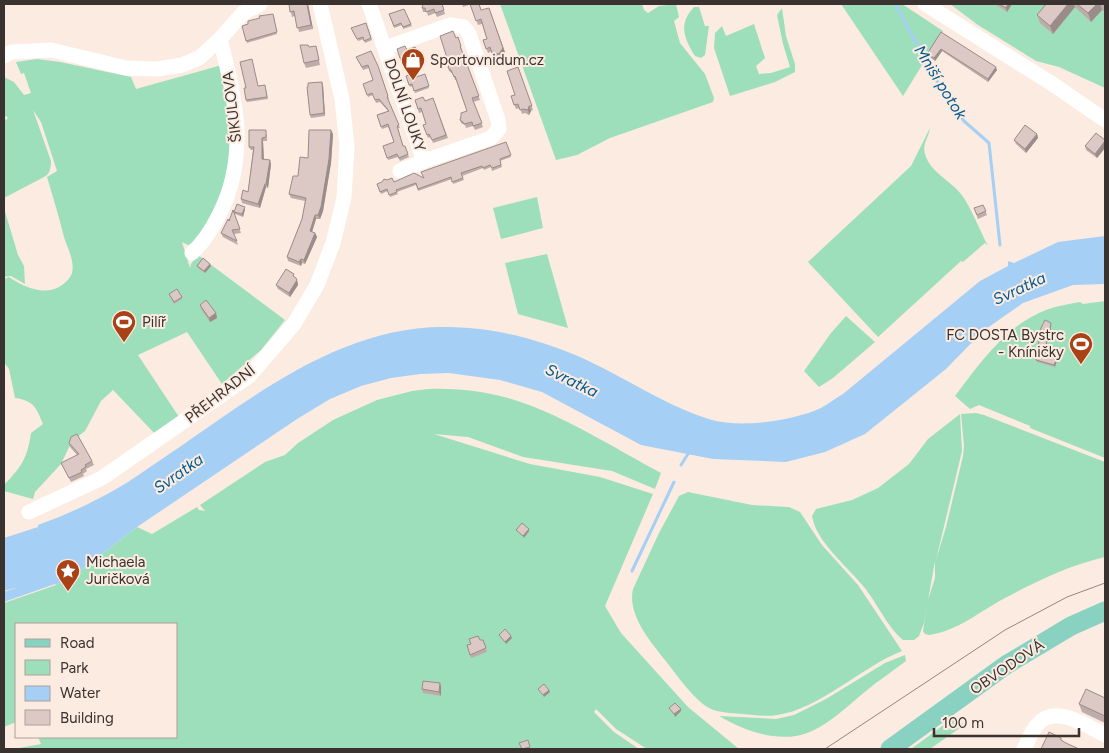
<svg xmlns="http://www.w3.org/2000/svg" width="1109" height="753" font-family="Figtree,sans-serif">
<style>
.green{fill:#9ddfbb}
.water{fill:#a5cff4}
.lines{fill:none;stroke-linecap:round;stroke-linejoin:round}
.stream{stroke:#a5cff4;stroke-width:3}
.minor{stroke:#fff;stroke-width:15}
.major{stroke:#89d1c0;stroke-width:19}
.tram{stroke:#938780;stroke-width:1}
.wall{fill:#bdaca9}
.shaded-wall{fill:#9a8c89}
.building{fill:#dcc8c4;stroke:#9a8c89}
.labels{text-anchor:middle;stroke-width:4;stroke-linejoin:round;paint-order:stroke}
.poi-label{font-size:15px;fill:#39322e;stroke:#fcebe0;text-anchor:start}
.street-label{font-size:15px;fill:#39322e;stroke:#fcebe0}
.water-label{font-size:16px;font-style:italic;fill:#005b91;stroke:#fcebe0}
</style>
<rect width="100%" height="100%" fill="#fcebe0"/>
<!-- green -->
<g class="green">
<polygon points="500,4 642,4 644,10 648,13 659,6 676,4 679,17 674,21 680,43 705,74 714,98 713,102 610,138 577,155 556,160"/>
<polygon points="841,4 902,4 943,31 903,96"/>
<polygon points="950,4 1105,4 1105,88 1059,67 1036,61 978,25"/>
<path d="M 694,7 L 699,7 L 705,26 L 709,26 L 705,55 L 701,58 L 695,56 C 684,38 678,24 694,7 Z"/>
<polygon points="782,8 786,36 795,64 795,72 775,82 730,96 714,48 715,33 722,26 726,36 754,24 765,58 756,66 759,74 771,73 790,67 783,44 777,15"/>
<path d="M 37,59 L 60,62 L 131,77 L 136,89 L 222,65 L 235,128 L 226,193 L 196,242 L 188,245 L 182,242 L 190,268 L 191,264 L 198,255 L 285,320 L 261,350 L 222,384 L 187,332 L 138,355 L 181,420 L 158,437 L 113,390 L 101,401 L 85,431 L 72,441 L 61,464 L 35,492 L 33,499 L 4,491 L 4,485 C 22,466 27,459 31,433 L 43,424 C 36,407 34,401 15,398 L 9,369 L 4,362 L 4,279 L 9,277 C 22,286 43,296 59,287 C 64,284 70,279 72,273 C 75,260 67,248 64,237 C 59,217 53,197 47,177 L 57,171 L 41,122 L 33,110 L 51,161 C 51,168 50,174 44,177 L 4,198 L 4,118 L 6,120 L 8,118 L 6,116 L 4,117 L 4,77 L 14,82 L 24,95 L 31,93 L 24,73 L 21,74 L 16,62 Z"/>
<path d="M 930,128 C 929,137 922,144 925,154 C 930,172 950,180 961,194 C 972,209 979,229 988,246 L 985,243 L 963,262 L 961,261 L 878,337 L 808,262 L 911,166 Z"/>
<polygon points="537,197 543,228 501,239 493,208"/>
<polygon points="4,208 18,255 24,266 25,284 11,276 4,277"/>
<polygon points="547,254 568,328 518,314 505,263"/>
<path d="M 1105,301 L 1105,458 L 1030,428 L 1030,426 L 979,405 L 970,409 L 955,396 C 980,363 1006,325 1046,310 C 1057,306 1069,304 1080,302 L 1083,304 Z"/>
<polygon points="846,316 875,342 833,378 819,387 804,371 831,333"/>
<path d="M 428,389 C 451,388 474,390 496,395 C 551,407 612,447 661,473 L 655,489 L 612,471 L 523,457 L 468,437 L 434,434 L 530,464 L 600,477 L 653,494 L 605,606 L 621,633 L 688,707 L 739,749 L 647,749 L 616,729 L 596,709 L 594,712 L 614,732 L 639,749 L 13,749 L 41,744 L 38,737 L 176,737 L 176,624 L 16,624 L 16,722 L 4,727 L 4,603 L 56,585 L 84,568 L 137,527 L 152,534 L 197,507 L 199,510 L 205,511 L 200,505 L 265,462 L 285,455 L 298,443 L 333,420 L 377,400 L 412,391 Z"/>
<path d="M 976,413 L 984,415 L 1105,462 L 1105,557 C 1070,565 1037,581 1005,598 C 980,611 958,631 929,635 L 925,634 L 923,631 L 928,600 L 935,578 L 935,561 L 924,623 L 919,636 L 914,640 L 903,640 C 888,628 877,603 864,587 C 848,567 816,542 812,516 L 816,509 L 852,500 L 878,488 L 909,464 L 928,439 L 960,414 L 962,451 L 936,560 L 946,527 L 963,456 L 964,446 L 961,414 Z"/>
<path d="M 688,492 L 752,505 L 789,507 L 800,512 L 822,545 L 858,585 L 902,651 C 863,666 818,710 777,715 C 766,717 754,715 743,714 C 732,713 719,713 709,708 C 693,699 677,675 665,660 C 651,642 627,615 633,589 L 659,533 L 679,496 Z"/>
<path d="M 905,655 L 906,661 C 893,671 879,680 866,691 C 846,707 822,732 796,736 C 768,740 742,729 719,716 L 776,719 L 794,715 L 826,699 L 885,663 Z"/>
<polygon points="956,716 964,725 930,749 911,749"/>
</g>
<!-- water -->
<path class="water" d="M 1105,236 L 1105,284 L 1073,285 L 1023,303 L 983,331 L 946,369 L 865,434 L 825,452 L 786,462 L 713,459 L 641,445 L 542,392 L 500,380 L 449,373 L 420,374 L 391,378 L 361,386 L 330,399 L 297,419 L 137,527 L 84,568 L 56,585 L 55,584 L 4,602 L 4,592 L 18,587 L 4,591 L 4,538 L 38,527 L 38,525 C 66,515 92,503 118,488 C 132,480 145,470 159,461 C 244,404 335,327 443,327 C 492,327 535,338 580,357 C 623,376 667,407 712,420 C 741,428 793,421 821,408 C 828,404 836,398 843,394 L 980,281 L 1008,266 L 1008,261 L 1014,263 L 1058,242 Z"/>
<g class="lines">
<!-- stream -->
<g class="stream">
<polyline points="895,4 943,92 964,121 989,143 1000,245"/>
<polyline points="681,465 688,454 689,450"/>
<polyline points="632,571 674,482"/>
</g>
<!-- minor -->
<g class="minor">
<polyline points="369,4 424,161 491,138 499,129 498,120 469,34 464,27 450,25 385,48"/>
<polyline points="925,4 1051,83 1105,120"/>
<polyline points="4,56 11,52 51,50 126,68 157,69 182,65 199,58 220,39 243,13 260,4"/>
<polyline points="400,171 424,161"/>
<path d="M 192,253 C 204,242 212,229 219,215 C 249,157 236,99 220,39"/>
<polyline points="29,512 102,478 249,376 294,324 317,285 333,243 344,198 347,146 342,99 320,4"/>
<path d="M 1024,749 C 1028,742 1031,731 1037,725 C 1055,703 1086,726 1105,735"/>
</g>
<!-- major -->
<polyline class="major" points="890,749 1006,665 1071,626 1105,611"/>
<!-- tram -->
<polyline class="tram" points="825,749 1005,630 1067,597 1105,583"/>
</g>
<!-- wall -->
<g class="wall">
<polygon points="289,4 308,4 313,29 299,32 295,16 292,17"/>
<polygon points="442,4 445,14 437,17 435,13 428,16 427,12 423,12 422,8"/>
<polygon points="462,4 479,4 481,10 505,52 501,58 494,58 492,51 488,53 483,40 487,39 482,24 478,25 471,4 463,7"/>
<polygon points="995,4 1012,4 1007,12"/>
<polygon points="1046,4 1105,4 1105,12 1102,10 1091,22 1075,7 1053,34 1040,23 1037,15"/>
<polygon points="404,9 412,26 403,29 402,25 394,28 389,14"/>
<polygon points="274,17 277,34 247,43 242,26"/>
<polygon points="366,23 372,40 365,43 364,39 358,41 352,30"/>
<polygon points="941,32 997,70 988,82 942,51 935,61 928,56 927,54"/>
<polygon points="458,37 462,50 461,50 480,100 473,102 483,127 475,130 473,126 466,128 465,125 461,123 460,120 467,111 456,80 455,80 453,74 449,71 448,68 456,38"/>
<polygon points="309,47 317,50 320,65 306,68 304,63"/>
<polygon points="415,47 421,63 406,68 404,61 401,62 397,49 407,50"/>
<polygon points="356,57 379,69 389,99 388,99 400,128 398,128 403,146 405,146 409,157 400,161 398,157 388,160 383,146 394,142 388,127 382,129 377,115 388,111 380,102 376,103 373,95 368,97 363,84 373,80 369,68 363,70"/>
<polygon points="518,67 533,110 531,111 529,115 525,113 522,114 520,108 516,109 511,96 515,95"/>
<polygon points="425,74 429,88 415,93 413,86 410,87 406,76 416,77"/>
<polygon points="265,85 268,99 247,102 246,100 258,86"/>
<polygon points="323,85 325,116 311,118 310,115"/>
<polygon points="433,98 448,138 433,143 431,137 428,138 423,125 426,124 422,112 419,113 415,100 425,101"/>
<polygon points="267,134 267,141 263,141 264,160 271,164 268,188 266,187 260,208 242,203 241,199 248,192 253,150 251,150 249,147"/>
<polygon points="333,134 331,163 323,211 320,219 316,219 312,232 315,233 317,237 305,264 302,263 301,266 288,261 287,257 302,219 305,201 291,198 289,194 298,176 308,158"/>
<polygon points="1037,134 1038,138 1026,153 1016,144 1014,140"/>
<polygon points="1105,140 1105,148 1097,158 1086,150 1085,146"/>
<polygon points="506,142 511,157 500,161 502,167 492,171 491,167 484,170 483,168 462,176 464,180 453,184 452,179 418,191 416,185 397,192 398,194 390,197 388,191 381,194 377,184 424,178"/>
<polygon points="983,205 987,215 978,219 974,208"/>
<polygon points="245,209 243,217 235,214 234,212"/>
<polygon points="233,210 241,233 234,234 238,245 223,237 221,233 229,221"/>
<polygon points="197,266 211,266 205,273 198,268"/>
<polygon points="295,277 298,282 298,285 290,297 278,289 276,285"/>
<polygon points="169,294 182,297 182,299 174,304"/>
<polygon points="200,305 216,313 217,318 210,322 201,309"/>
<polygon points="1051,326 1049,342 1047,342 1046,354 1057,358 1057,360 1055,367 1037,362 1036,360"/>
<polygon points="69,443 92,461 94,465 86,469 87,471 83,474 84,476 71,482 61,463 77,455 70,447"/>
<polygon points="480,640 483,640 487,652 471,658 467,645"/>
<polygon points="440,683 441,687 441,696 423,693 422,689"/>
<polygon points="1105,698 1105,723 1082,712 1079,704"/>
</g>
<!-- shaded-wall -->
<g class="shaded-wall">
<polygon points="307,4 308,4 313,29 311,25"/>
<polygon points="1008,4 1012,4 1007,12 1006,8"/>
<polygon points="1068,4 1073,4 1075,7 1053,34 1050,26"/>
<polygon points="1097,4 1100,4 1102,10 1091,22 1088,13"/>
<polygon points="489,8 505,52 501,58 499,54"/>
<polygon points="941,49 942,51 935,61 934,58"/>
<polygon points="996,67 997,70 988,82 988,79"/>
<polygon points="322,82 323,85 325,116 324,113"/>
<polygon points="529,106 531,111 529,115 528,110"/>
<polygon points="331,130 333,134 331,163 323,211 320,219 318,215"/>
<polygon points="1037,134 1038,138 1026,153 1025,149"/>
<polygon points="262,138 263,141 264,163 262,159"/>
<polygon points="1105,141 1105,148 1097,158 1095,154"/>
<polygon points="270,160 271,164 268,188 266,184"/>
<polygon points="265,184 266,187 260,208 258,204"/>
<polygon points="245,207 245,209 243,217 242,214"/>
<polygon points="315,215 316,219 311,235 310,231"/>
<polygon points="315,233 317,237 305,264 304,260"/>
<polygon points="301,259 302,263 301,266 299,262"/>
<polygon points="210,264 211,266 205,273 204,271"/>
<polygon points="296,278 298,285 290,297 289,293"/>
<polygon points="216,313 217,318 210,322 209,318"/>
<polygon points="1051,323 1051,326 1049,342 1048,340"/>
<polygon points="1057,358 1057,360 1055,367 1054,365"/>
<polygon points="529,529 529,531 524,538 523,536"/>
<polygon points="511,636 512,638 506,644 505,642"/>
<polygon points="440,683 441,687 441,696 439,692"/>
<polygon points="549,690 550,692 544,697 543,695"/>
<polygon points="681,709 681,711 675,717 674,714"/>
</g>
<!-- building -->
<g class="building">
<polygon points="289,4 307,4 311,25 297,28 294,11 290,12"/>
<polygon points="423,4 442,4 444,10 435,13 434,9 426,12 425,8 422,8"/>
<polygon points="470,4 479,4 481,10 489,8 503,48 499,54 492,53 490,47 486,49 483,40 487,39 481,19 476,21"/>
<polygon points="999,4 1008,4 1006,8"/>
<polygon points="1046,4 1068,4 1050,26 1037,15"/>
<polygon points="1077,4 1097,4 1088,13"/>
<polygon points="404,9 411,24 403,27 401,23 394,26 389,14"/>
<polygon points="273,14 277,32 246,41 242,26 248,24 248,21 260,18 259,16"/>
<polygon points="366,23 371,38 364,41 363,37 357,39 351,28"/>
<polygon points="453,31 456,38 458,37 461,46 460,46 479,96 472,98 482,123 473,126 472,122 464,124 463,122 460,120 461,116 461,113 467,111 455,76 454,77 451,70 448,68 449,64 440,36"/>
<polygon points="941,32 996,67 988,79 941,49 934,58 927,54"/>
<polygon points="300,45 308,45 309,47 316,46 319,60 304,63"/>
<polygon points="405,46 407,50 415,47 419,58 405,63 402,57 400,58 397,49"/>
<polygon points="371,51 378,66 388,96 387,97 399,125 397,126 403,146 405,146 408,154 399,158 397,154 387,158 383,146 394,142 388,124 381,127 377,115 389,111 379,99 375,100 372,93 367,95 363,84 373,80 368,65 362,67 356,57"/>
<polygon points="252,59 258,86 265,85 267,97 246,100 244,88 246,88 240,62"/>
<polygon points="518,67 532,106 529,106 528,110 523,109 520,110 518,104 514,105 511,96 515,95 507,71"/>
<polygon points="415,73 416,77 425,74 429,86 414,91 412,84 409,85 406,76"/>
<polygon points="322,82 324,113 310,115 307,87 308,87 308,83"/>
<polygon points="423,97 425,101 433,98 446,135 432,140 429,134 427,135 423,125 426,124 421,108 418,109 415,100"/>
<polygon points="1025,125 1037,134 1025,149 1014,140"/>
<polygon points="249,130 266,130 266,137 262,138 262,159 270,160 266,184 265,184 258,204 241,199 243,190 248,192 254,147 249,147"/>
<polygon points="309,130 331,130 329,159 321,207 318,215 315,215 310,231 315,233 304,260 301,259 299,262 287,257 302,219 306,198 289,194 293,176 298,176 300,157 308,158"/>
<polygon points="1096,133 1105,140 1105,141 1095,154 1085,146"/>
<polygon points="506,142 511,155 500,159 501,165 492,168 490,165 483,168 482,166 461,173 463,178 452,182 451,177 418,189 416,183 396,190 397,192 389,195 387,189 380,192 377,184 382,182 384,179 387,180 392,178 394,182 414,173 424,178 421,172"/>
<polygon points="237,204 245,207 242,214 234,212"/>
<polygon points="983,205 986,211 977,215 974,208"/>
<polygon points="233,210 240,229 232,230 237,241 221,233 228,219 229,221"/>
<polygon points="203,258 210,264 204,271 197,266"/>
<polygon points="286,269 294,274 293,276 296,278 297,280 289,293 276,285"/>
<polygon points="177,289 182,297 174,302 169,294"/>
<polygon points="206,300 216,313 209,318 200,305"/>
<polygon points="1045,320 1051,323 1048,340 1047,340 1045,354 1057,358 1054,365 1036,360 1041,328"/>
<polygon points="77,434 92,461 85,465 86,467 81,470 82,472 69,478 61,463 79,454 69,443 71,437"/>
<polygon points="522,523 529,529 523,536 516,530"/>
<polygon points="505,629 511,636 505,642 499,635"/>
<polygon points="478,636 480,640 483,640 486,648 470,655 467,645 471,644 469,639"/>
<polygon points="423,681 440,683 439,692 422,689"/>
<polygon points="544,684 549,690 543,695 538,689"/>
<polygon points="1086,689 1105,698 1105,716 1079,704"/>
<polygon points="675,703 681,709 674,714 669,708"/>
<polygon points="1049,732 1061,738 1061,740 1066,743 1079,749 1041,749"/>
<polygon points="528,740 530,747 522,749 519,743"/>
</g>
<!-- icons -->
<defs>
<g id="shop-pin" transform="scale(1.25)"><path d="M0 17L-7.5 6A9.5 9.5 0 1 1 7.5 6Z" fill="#a94317" stroke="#fcebe0"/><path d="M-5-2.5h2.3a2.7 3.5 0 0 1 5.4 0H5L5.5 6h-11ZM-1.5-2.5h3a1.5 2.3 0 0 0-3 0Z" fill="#fff"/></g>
<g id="stadium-pin" transform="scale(1.25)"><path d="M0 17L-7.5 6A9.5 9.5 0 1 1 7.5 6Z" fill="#a94317" stroke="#fcebe0"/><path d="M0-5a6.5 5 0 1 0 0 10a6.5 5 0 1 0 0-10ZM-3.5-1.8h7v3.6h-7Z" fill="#fff"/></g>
<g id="sight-pin" transform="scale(1.25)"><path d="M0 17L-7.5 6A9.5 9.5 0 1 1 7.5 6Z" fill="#a94317" stroke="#fcebe0"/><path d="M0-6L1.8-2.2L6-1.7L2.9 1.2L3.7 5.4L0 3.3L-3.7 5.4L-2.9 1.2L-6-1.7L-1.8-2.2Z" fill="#fff"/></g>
</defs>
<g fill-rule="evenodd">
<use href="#shop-pin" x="413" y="60"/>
<use href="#stadium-pin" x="124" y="322"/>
<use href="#stadium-pin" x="1081" y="344"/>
<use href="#sight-pin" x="68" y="571"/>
</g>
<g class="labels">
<!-- poi labels -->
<g class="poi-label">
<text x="430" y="65">Sportovnidum.cz</text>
<text x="142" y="327">Pilíř</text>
<text x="1064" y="340" text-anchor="end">FC DOSTA Bystrc<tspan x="1064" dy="17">- Kníničky</tspan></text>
<text x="86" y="567">Michaela<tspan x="86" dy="17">Juričková</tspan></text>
</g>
<!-- street labels -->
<g class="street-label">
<text transform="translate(405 105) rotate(71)" y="5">DOLNÍ LOUKY</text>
<text transform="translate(232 107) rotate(-97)" y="5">ŠIKULOVA</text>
<text transform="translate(220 394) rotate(-38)" y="5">PŘEHRADNÍ</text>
<text transform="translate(1007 667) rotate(-34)" y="5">OBVODOVÁ</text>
</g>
<!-- water labels -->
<g class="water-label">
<text transform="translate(941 82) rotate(58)" y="6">Mniší potok</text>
<text transform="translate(1019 288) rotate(-25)" y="6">Svratka</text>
<text transform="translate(572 380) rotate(26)" y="6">Svratka</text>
<text transform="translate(178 473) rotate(-35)" y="6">Svratka</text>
</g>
</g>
<!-- border -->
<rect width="1109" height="753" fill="none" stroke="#39322e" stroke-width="10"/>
<!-- legend -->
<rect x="15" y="623" width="162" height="115" fill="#fcebe0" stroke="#aea199"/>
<rect x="25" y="639" width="25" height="8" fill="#89d1c0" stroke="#aea199"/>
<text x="60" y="648" font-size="15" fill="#39322e">Road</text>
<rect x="25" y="660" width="25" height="15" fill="#9ddfbb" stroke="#aea199"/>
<text x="60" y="673" font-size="15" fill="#39322e">Park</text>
<rect x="25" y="686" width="25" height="15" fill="#a5cff4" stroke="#aea199"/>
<text x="60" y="698" font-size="15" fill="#39322e">Water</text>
<rect x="25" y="710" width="25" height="15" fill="#dcc8c4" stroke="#aea199"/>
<text x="60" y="723" font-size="15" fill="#39322e">Building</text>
<!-- scale -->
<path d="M934 728v8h145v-8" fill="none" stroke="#39322e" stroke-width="2.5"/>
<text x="942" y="728" font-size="15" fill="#39322e" stroke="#fcebe0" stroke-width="4" paint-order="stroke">100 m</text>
</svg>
